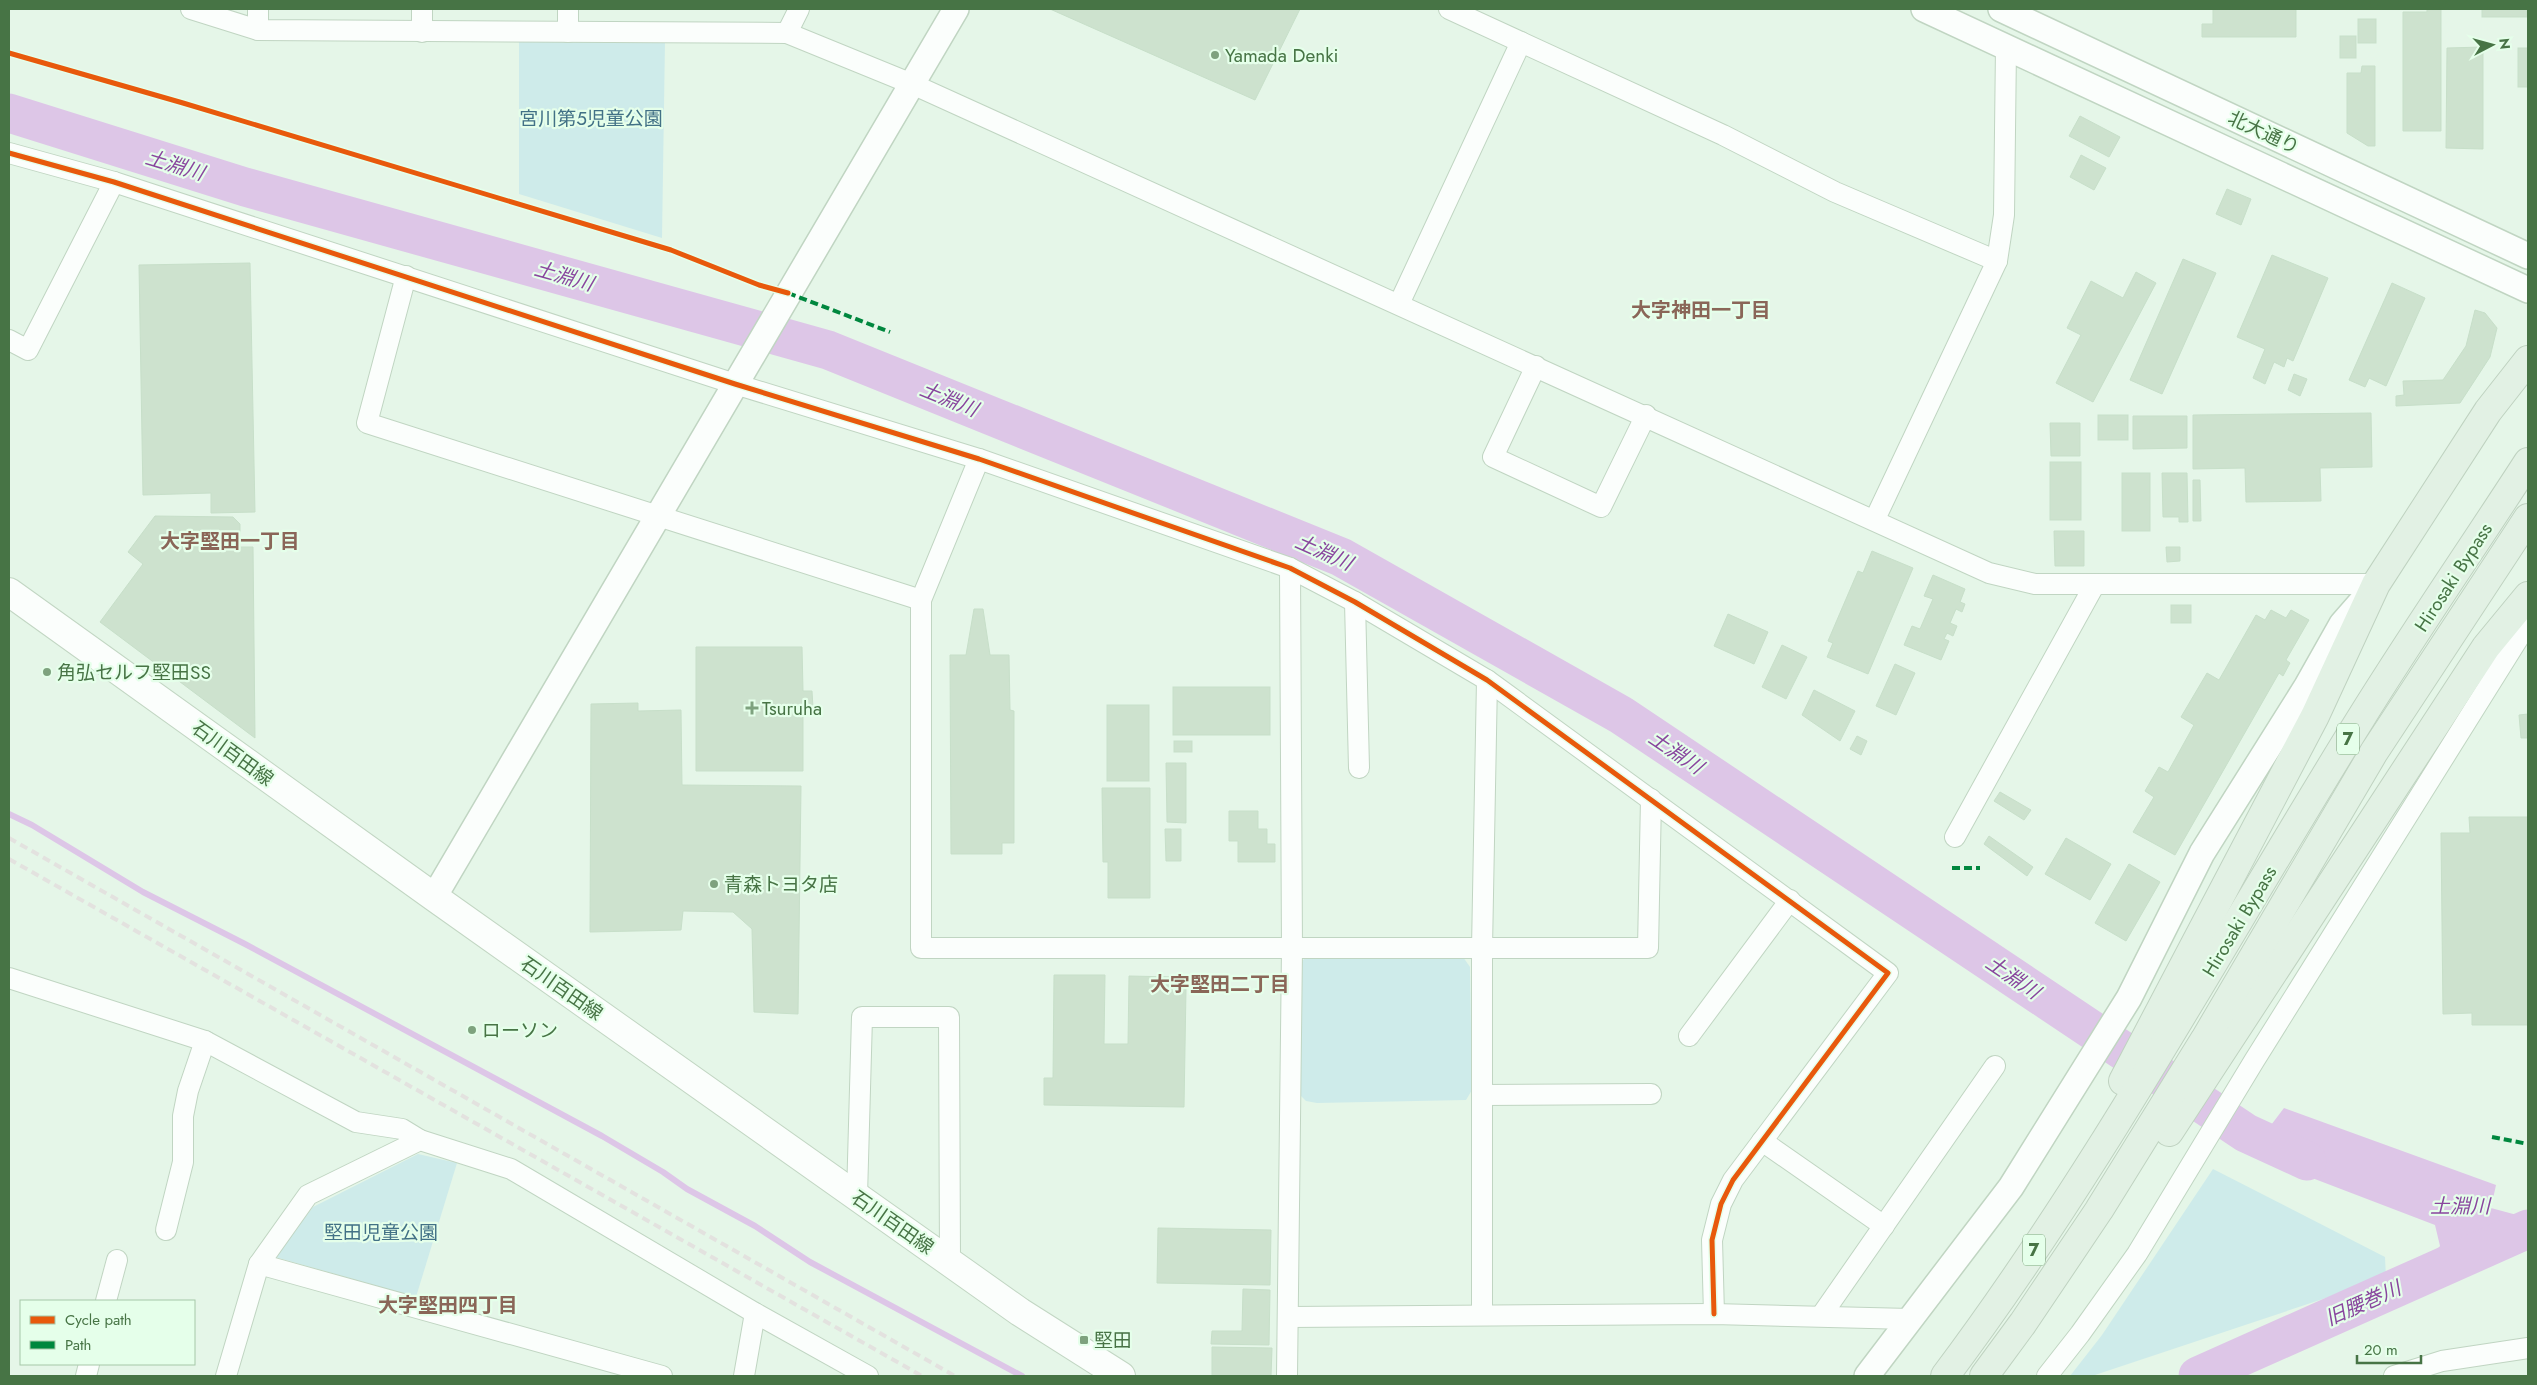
<svg xmlns="http://www.w3.org/2000/svg" width="2537" height="1385" font-family="Jost,'Noto Sans JP',sans-serif">
<style>
.green{fill:#ceebea}
.water{fill:#ddc6e7}
.lines{fill:none;stroke-linecap:round;stroke-linejoin:round}
.stream{stroke:#ddc6e7;stroke-width:6}
.river{stroke:#ddc6e7;stroke-width:39}
.building{fill:#cde2ce;stroke:#c7dfc9}
.minor-casing{stroke:#c0d5c2;stroke-width:22}
.tertiary-casing{stroke:#c0d5c2;stroke-width:28}
.secondary-casing{stroke:#c2d6c3;stroke-width:30}
.trunk-casing{stroke:#bfd2c0;stroke-width:30}
.minor{stroke:#fbfefc;stroke-width:20}
.tertiary{stroke:#fbfefc;stroke-width:25}
.secondary{stroke:#fbfefc;stroke-width:28}
.trunk{stroke:#e2f1e4;stroke-width:28}
.rail{stroke:#e3e2df;stroke-width:4;stroke-dasharray:8 5;stroke-linecap:butt}
.quiet{stroke:#00873e;stroke-width:4;stroke-dasharray:8 4;stroke-linecap:butt}
.cycleway-casing{stroke:#e5ffea;stroke-width:8}
.cycleway{stroke:#e8590c;stroke-width:5}
.poi-dot{fill:#7ea27e;stroke:#e5ffea;stroke-width:2}
.labels{text-anchor:middle;stroke-width:4.5;stroke-linejoin:round;paint-order:stroke}
.shield{fill:#e5ffea;stroke:#769e76;stroke-width:1}
.shield-label{font-size:18px;font-weight:bold;fill:#477445}
.poi-label{font-size:19px;fill:#477445;stroke:#e5ffea;text-anchor:start}
.park-label{font-size:19px;fill:#427186;stroke:#e5ffea}
.street-label{font-size:19px;fill:#477445;stroke:#e5ffea}
.water-label{font-size:20px;font-style:italic;fill:#89469e;stroke:#e5ffea}
.neighbourhood-label{font-size:20px;font-weight:bold;fill:#8a6658;stroke:#e5ffea}
</style>
<rect width="100%" height="100%" fill="#e5f6e8"/>
<!-- green -->
<g class="green">
<polygon points="519,38 665,41 662,238 519,194"/>
<polygon points="1463,957 1470,967 1472,1090 1466,1100 1317,1103 1306,1101 1299,1094 1297,968 1305,958"/>
<polygon points="418,1154 457,1163 416,1297 275,1257 313,1207"/>
<polygon points="2213,1169 2385,1257 2386,1278 2092,1376 2070,1376 2102,1335"/>
</g>
<!-- water -->
<polygon class="water" points="2284,1108 2496,1185 2491,1208 2528,1218 2528,1236 2471,1262 2414,1276 2440,1246 2435,1225 2249,1154"/>
<g class="lines">
<!-- stream -->
<polyline class="stream" points="9,814 32,825 143,892 245,944 602,1136 663,1172 687,1189 755,1226 810,1262 1022,1376"/>
<!-- river -->
<g class="river">
<polyline points="9,113 245,187 828,350 1341,557 1621,715 2246,1133 2307,1161"/>
<polyline points="2198,1376 2528,1229"/>
</g>
</g>
<!-- building -->
<g class="building">
<polygon points="1050,9 1300,9 1255,100"/>
<polygon points="2213,9 2296,9 2296,37 2202,37 2202,24 2213,24"/>
<polygon points="2427,9 2441,9 2441,131 2403,131 2403,12 2427,12"/>
<rect x="2482" y="9" width="45" height="8"/>
<rect x="2358" y="19" width="18" height="24"/>
<rect x="2340" y="36" width="16" height="22"/>
<polygon points="2483,47 2483,149 2446,148 2447,48"/>
<rect x="2518" y="48" width="10" height="39"/>
<polygon points="2362,66 2375,66 2375,146 2368,146 2347,133 2347,73 2361,73"/>
<polygon points="2080,116 2120,137 2109,157 2069,136"/>
<polygon points="2081,155 2106,168 2094,190 2070,177"/>
<polygon points="2227,189 2251,199 2241,225 2216,214"/>
<polygon points="2272,255 2328,278 2293,361 2287,358 2284,367 2274,362 2265,384 2253,378 2265,349 2237,337"/>
<polygon points="2183,259 2216,273 2162,394 2130,380"/>
<polygon points="250,263 255,512 211,513 211,493 143,495 139,265"/>
<polygon points="2136,272 2156,283 2093,402 2056,383 2081,335 2067,328 2091,281 2123,298"/>
<polygon points="2392,283 2425,298 2386,386 2369,378 2365,387 2349,380"/>
<polygon points="2475,310 2485,313 2497,328 2490,357 2460,403 2396,406 2396,396 2404,395 2403,381 2443,380 2466,346"/>
<polygon points="2294,374 2307,379 2300,396 2288,390"/>
<polygon points="2371,413 2372,467 2320,468 2321,501 2246,502 2245,468 2193,469 2193,415"/>
<rect x="2098" y="415" width="30" height="25"/>
<polygon points="2133,416 2187,416 2187,448 2133,449"/>
<polygon points="2050,423 2080,423 2080,456 2051,456"/>
<rect x="2050" y="462" width="31" height="58"/>
<rect x="2122" y="473" width="28" height="58"/>
<polygon points="2162,473 2187,473 2188,522 2179,522 2179,517 2163,517"/>
<polygon points="2193,480 2200,480 2201,521 2193,521"/>
<polygon points="155,516 233,517 240,524 240,547 253,547 255,738 100,622 143,564 128,552"/>
<polygon points="2054,531 2084,531 2084,566 2055,566"/>
<polygon points="2166,547 2180,547 2180,561 2167,562"/>
<polygon points="1872,551 1913,568 1868,674 1827,657 1833,643 1828,641 1858,571 1863,573"/>
<polygon points="1933,575 1965,589 1960,602 1965,604 1962,612 1956,609 1950,623 1957,626 1953,636 1947,633 1944,639 1949,641 1941,660 1904,645 1912,626 1920,629 1933,599 1924,596"/>
<rect x="2171" y="605" width="20" height="18"/>
<polygon points="974,609 983,609 990,655 1009,655 1010,710 1014,711 1014,843 1002,843 1002,854 951,854 950,655 966,655"/>
<polygon points="2271,610 2286,618 2291,610 2309,620 2286,660 2290,663 2283,676 2279,673 2175,855 2133,832 2154,797 2145,791 2159,767 2168,772 2194,725 2181,717 2207,673 2219,680 2256,615 2265,620"/>
<polygon points="1728,614 1768,632 1754,664 1714,646"/>
<polygon points="1782,645 1807,657 1786,699 1762,687"/>
<polygon points="696,647 802,647 803,691 812,691 813,708 803,709 803,771 696,771"/>
<polygon points="1895,664 1915,673 1896,715 1876,706"/>
<rect x="1173" y="687" width="97" height="48"/>
<polygon points="1814,690 1855,711 1840,741 1802,715"/>
<polygon points="638,703 638,711 681,710 682,785 801,786 798,1014 754,1012 752,929 733,912 683,911 681,930 590,932 591,704"/>
<rect x="1107" y="705" width="42" height="76"/>
<polygon points="2528,714 2528,738 2521,738 2519,715"/>
<polygon points="1857,736 1867,741 1861,755 1850,749"/>
<rect x="1174" y="741" width="18" height="11"/>
<polygon points="1166,763 1186,763 1186,823 1167,822"/>
<polygon points="1102,788 1150,788 1150,898 1108,898 1108,862 1103,862"/>
<polygon points="2000,792 2031,810 2024,820 1994,801"/>
<polygon points="1229,811 1258,811 1258,829 1267,829 1267,844 1275,844 1275,862 1238,862 1238,841 1229,841"/>
<polygon points="2469,817 2528,817 2528,1025 2472,1025 2472,1013 2443,1014 2441,833 2470,833"/>
<polygon points="1165,829 1181,829 1181,861 1166,861"/>
<polygon points="1989,836 2033,867 2027,876 1984,844"/>
<polygon points="2066,838 2111,864 2090,900 2045,874"/>
<polygon points="2129,864 2160,882 2126,941 2095,923"/>
<polygon points="1054,975 1105,975 1104,1044 1128,1044 1129,976 1173,977 1173,989 1186,989 1184,1107 1044,1105 1044,1078 1053,1078"/>
<polygon points="1158,1228 1271,1230 1270,1285 1157,1283"/>
<polygon points="1243,1289 1270,1290 1269,1345 1211,1344 1212,1331 1242,1331"/>
<polygon points="1212,1347 1272,1348 1271,1376 1212,1376"/>
</g>
<g class="lines">
<!-- minor casing -->
<g class="minor-casing">
<g id="minor">
<polyline points="191,9 258,30 787,33 912,84 1989,573 2035,584 2376,584"/>
<polyline points="422,9 422,32"/>
<polyline points="1449,9 1723,135 1835,192 1997,261"/>
<polyline points="258,30 258,9"/>
<polyline points="568,32 568,9"/>
<polyline points="787,33 799,9"/>
<polyline points="9,153 114,182 735,384 979,459 1290,568 1355,602 1487,680 1888,973 1733,1180 1721,1204 1712,1240 1714,1314"/>
<polyline points="406,276 367,423 921,600"/>
<polyline points="1399,304 1521,42"/>
<polyline points="9,340 28,350 114,182"/>
<polyline points="1536,366 1493,457 1601,507 1646,415"/>
<polyline points="979,459 921,600 921,948 1648,948 1651,799"/>
<polyline points="1875,519 1997,261 2004,215 2006,47"/>
<polyline points="1355,602 1359,768"/>
<polyline points="1955,837 2095,584"/>
<polyline points="9,978 205,1041 356,1122 402,1129 420,1140"/>
<polyline points="1689,1036 1790,900"/>
<polyline points="1482,1095 1651,1094"/>
<polyline points="1762,1141 1884,1226"/>
<polyline points="857,1196 862,1017 949,1017 950,1262"/>
<polyline points="166,1230 183,1162 183,1116 188,1091 205,1041"/>
<polyline points="259,1264 662,1376"/>
<polyline points="106,1301 117,1260"/>
<polyline points="1482,1315 1482,948 1487,680"/>
<polyline points="1821,1316 1995,1066"/>
<polyline points="1290,1317 1714,1314 1910,1319"/>
<polyline points="86,1376 89,1364"/>
<polyline points="226,1376 259,1264 308,1195 420,1140 511,1169 755,1313 868,1376"/>
<polyline points="744,1376 755,1313"/>
<polyline points="1287,1376 1292,949 1290,568"/>
<polyline points="2047,1376 2080,1334 2137,1254 2254,1061 2528,623"/>
<polyline points="2394,1376 2442,1361 2528,1348"/>
</g>
</g>
<!-- tertiary casing -->
<g class="tertiary-casing">
<g id="tertiary">
<polyline points="1924,9 2528,290"/>
<polyline points="2001,9 2528,256"/>
<polyline points="434,897 956,9"/>
<polyline points="1867,1376 2011,1187 2129,998 2202,853 2307,686 2342,624 2363,600"/>
</g>
</g>
<!-- secondary casing -->
<g class="secondary-casing">
<polyline id="secondary" points="9,592 434,897 1020,1312 1121,1376"/>
</g>
<!-- trunk casing -->
<g class="trunk-casing">
<g id="trunk">
<polyline points="2123,1081 2315,716 2376,584 2488,411 2528,360"/>
<polyline points="2169,1132 2486,647 2528,596"/>
<path d="M 1945,1376 C 2101,1168 2224,938 2361,718 C 2415,631 2473,547 2528,462"/>
<polyline points="1984,1376 2023,1323 2099,1210 2205,1039 2374,752 2528,518"/>
</g>
</g>
<!-- minor -->
<use href="#minor" class="minor"/>
<!-- tertiary -->
<use href="#tertiary" class="tertiary"/>
<!-- secondary -->
<use href="#secondary" class="secondary"/>
<!-- trunk -->
<use href="#trunk" class="trunk"/>
<!-- rail -->
<g class="rail">
<polyline points="9,838 955,1376"/>
<polyline points="9,859 922,1376"/>
</g>
<!-- quiet -->
<g class="quiet">
<polyline points="788,293 890,332"/>
<polyline points="1952,868 1980,868"/>
<polyline points="2492,1137 2528,1144"/>
</g>
<!-- cycleway casing -->
<g class="cycleway-casing">
<g id="cycleway">
<polyline points="9,53 183,103 671,250 759,285 788,293"/>
<polyline points="9,153 114,182 735,384 979,459 1290,568 1355,602 1487,680 1888,973 1733,1180 1721,1204 1712,1240 1714,1314"/>
</g>
</g>
<!-- cycleway -->
<use href="#cycleway" class="cycleway"/>
</g>
<!-- markers -->
<g class="poi-dot">
<circle cx="1215" cy="55" r="5"/>
<circle cx="47" cy="672" r="5"/>
<path d="M749.5 700.5h5v5h5v5h-5v5h-5v-5h-5v-5h5z"/>
<circle cx="714" cy="884" r="5"/>
<circle cx="472" cy="1030" r="5"/>
<rect x="1079" y="1335" width="10" height="10" rx="2.5"/>
</g>
<g class="labels">
<!-- shield labels -->
<g class="shield">
<rect x="2337" y="723.5" width="22" height="31" rx="4"/>
<rect x="2023" y="1234.5" width="22" height="31" rx="4"/>
</g>
<g class="shield-label">
<text x="2348" y="745">7</text>
<text x="2034" y="1256">7</text>
</g>
<!-- poi labels -->
<g class="poi-label">
<text x="1225" y="62">Yamada Denki</text>
<text x="57" y="679">角弘セルフ堅田SS</text>
<text x="762" y="715">Tsuruha</text>
<text x="724" y="891">青森トヨタ店</text>
<text x="482" y="1037">ローソン</text>
<text x="1094" y="1347">堅田</text>
</g>
<!-- park labels -->
<g class="park-label">
<text x="591" y="125">宮川第5児童公園</text>
<text x="381" y="1239">堅田児童公園</text>
</g>
<!-- street labels -->
<g class="street-label">
<text transform="translate(2264 132) rotate(25)" y="7">北大通り</text>
<text transform="translate(2453 577) rotate(-57)" y="7">Hirosaki Bypass</text>
<text transform="translate(233 753) rotate(36)" y="7">石川百田線</text>
<text transform="translate(2239 921) rotate(-59)" y="7">Hirosaki Bypass</text>
<text transform="translate(562 988) rotate(35)" y="7">石川百田線</text>
<text transform="translate(893 1222) rotate(35)" y="7">石川百田線</text>
</g>
<!-- water labels -->
<g class="water-label">
<text transform="translate(175 165) rotate(17)" y="7">土淵川</text>
<text transform="translate(564 276) rotate(16)" y="7">土淵川</text>
<text transform="translate(949 399) rotate(22)" y="7">土淵川</text>
<text transform="translate(1324 552) rotate(24)" y="7">土淵川</text>
<text transform="translate(1676 752) rotate(34)" y="7">土淵川</text>
<text transform="translate(2013 977) rotate(34)" y="7">土淵川</text>
<text x="2460" y="1213">土淵川</text>
<text transform="translate(2363 1303) rotate(-24)" y="7">旧腰巻川</text>
</g>
<!-- neighbourhood labels -->
<g class="neighbourhood-label">
<text x="1701" y="317">大字神田一丁目</text>
<text x="230" y="548">大字堅田一丁目</text>
<text x="1220" y="991">大字堅田二丁目</text>
<text x="448" y="1312">大字堅田四丁目</text>
</g>
</g>
<!-- border -->
<rect width="2537" height="1385" fill="none" stroke="#477445" stroke-width="20"/>
<!-- legend -->
<rect x="20" y="1300" width="175" height="65" fill="#e5ffea" stroke="#a6c7a8"/>
<rect x="30" y="1316" width="25" height="8" fill="#e8590c" stroke="#a6c7a8"/>
<text x="65" y="1325" font-size="15" fill="#477445">Cycle path</text>
<rect x="30" y="1341" width="25" height="8" fill="#00873e" stroke="#a6c7a8"/>
<text x="65" y="1350" font-size="15" fill="#477445">Path</text>
<!-- north arrow -->
<g transform="translate(2492 45) rotate(84)" stroke="#e5ffea" stroke-width="4" paint-order="stroke">
<path d="M0-4L9 19L0 12L-9 19Z" fill="#477445"/>
<text y="-8" font-size="14" font-weight="bold" text-anchor="middle" fill="#477445">N</text>
</g>
<!-- scale -->
<path d="M2357 1355v8h64v-8" fill="none" stroke="#477445" stroke-width="2.5"/>
<text x="2364" y="1355" font-size="15" fill="#477445" stroke="#e5ffea" stroke-width="4" paint-order="stroke">20 m</text>
</svg>
